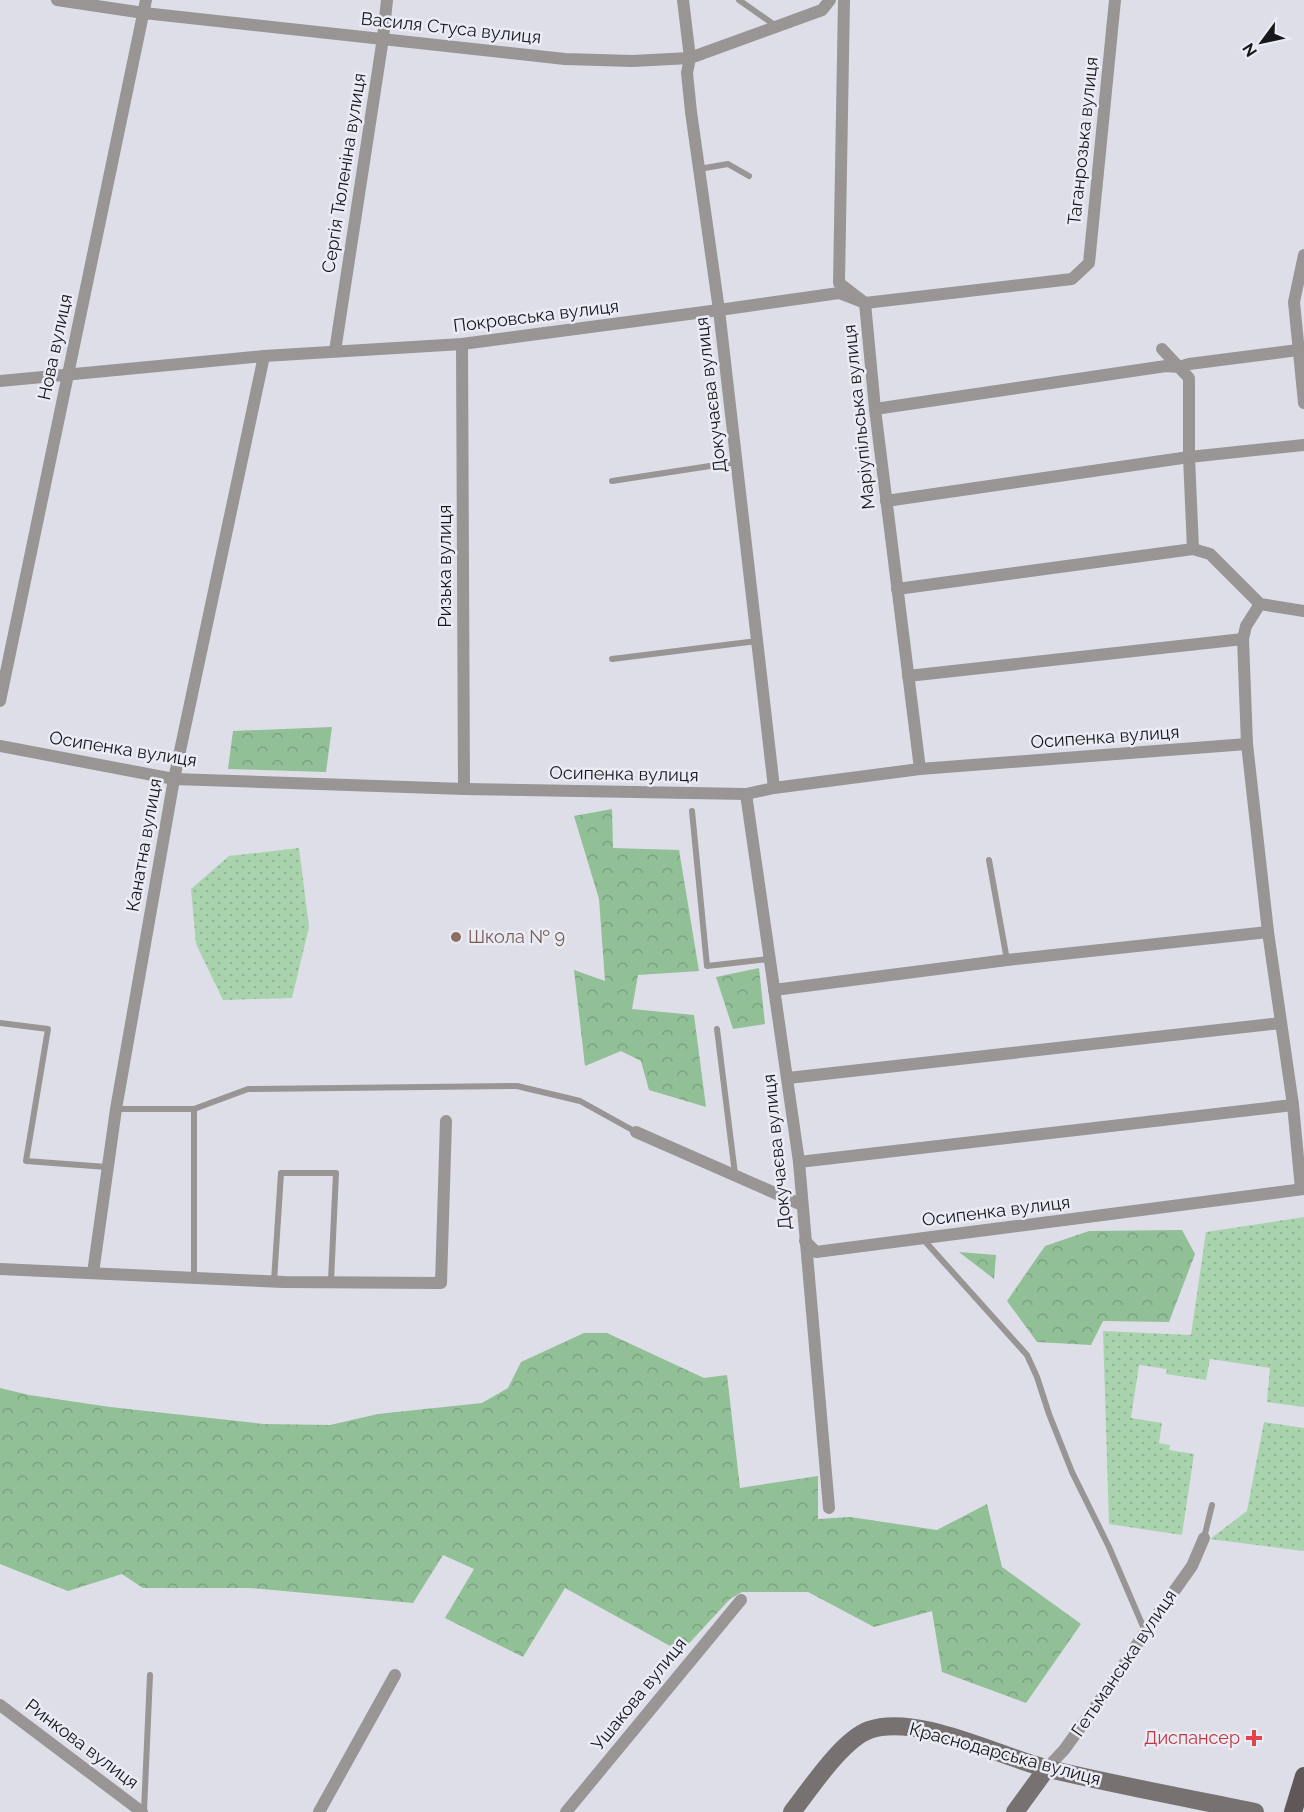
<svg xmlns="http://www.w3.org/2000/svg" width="1304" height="1812" font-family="Raleway,sans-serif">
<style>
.grass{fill:url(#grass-dots)}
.forest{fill:url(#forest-crowns)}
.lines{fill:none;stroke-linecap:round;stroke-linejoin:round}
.lane{stroke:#999595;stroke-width:6}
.street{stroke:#999595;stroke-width:12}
.secondary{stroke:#787171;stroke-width:18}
.primary{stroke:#605858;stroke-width:18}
.education-dot{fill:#8d6e63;stroke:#eaebf4;stroke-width:2}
.health-dot{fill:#e0444e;stroke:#eaebf4;stroke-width:2}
.labels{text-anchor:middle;stroke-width:5;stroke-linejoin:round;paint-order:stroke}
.street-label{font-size:18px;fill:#18181b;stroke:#eaebf4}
.education-label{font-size:18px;fill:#785e54;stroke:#eaebf4;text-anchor:start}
.health-label{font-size:18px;fill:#be3a42;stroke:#eaebf4;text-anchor:end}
</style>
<defs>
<pattern id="grass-dots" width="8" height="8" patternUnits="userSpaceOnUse" patternTransform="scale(1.5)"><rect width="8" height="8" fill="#a9d3ad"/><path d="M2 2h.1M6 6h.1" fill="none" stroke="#91b494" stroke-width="1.8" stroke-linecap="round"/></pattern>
<pattern id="forest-crowns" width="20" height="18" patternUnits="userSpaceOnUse" patternTransform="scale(1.5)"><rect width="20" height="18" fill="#91bf96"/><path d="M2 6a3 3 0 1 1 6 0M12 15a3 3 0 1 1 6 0" fill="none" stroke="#7ca381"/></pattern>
</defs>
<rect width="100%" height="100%" fill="#dddee7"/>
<!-- grass -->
<g class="grass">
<polygon points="299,848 309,927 292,998 223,1000 196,944 191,889 229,856"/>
<polygon points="1304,1217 1304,1407 1267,1402 1270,1368 1210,1359 1206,1380 1166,1374 1167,1369 1139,1365 1131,1418 1162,1423 1159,1443 1170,1445 1169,1450 1194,1454 1182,1535 1109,1524 1103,1331 1191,1335 1206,1232"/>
<polygon points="1264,1422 1304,1428 1304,1551 1210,1539 1247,1511"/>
</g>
<!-- forest -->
<g class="forest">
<polygon points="332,727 326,772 228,769 233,731"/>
<polygon points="612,809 613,848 679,850 699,971 638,975 632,1009 694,1015 706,1107 649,1090 641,1061 621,1051 585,1066 574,970 605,981 599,899 574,816"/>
<polygon points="759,968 765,1024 733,1029 716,977"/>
<polygon points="1182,1230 1195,1254 1169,1322 1103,1321 1091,1345 1037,1342 1007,1301 1045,1246 1089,1231"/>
<polygon points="959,1252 996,1255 994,1279"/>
<polygon points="584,1333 607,1333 704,1378 727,1375 740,1488 818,1476 818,1519 850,1517 937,1530 987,1504 1002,1567 1081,1624 1026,1703 942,1672 932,1611 874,1627 808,1592 742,1592 730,1599 681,1652 565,1588 523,1657 445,1618 474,1569 443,1555 413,1603 250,1588 143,1588 122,1574 68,1591 0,1564 0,1388 29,1395 110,1407 210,1418 264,1424 330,1425 378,1414 482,1403 508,1388 521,1362"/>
</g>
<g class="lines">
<!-- lane -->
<g class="lane">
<polyline points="739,0 776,26"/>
<polyline points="699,169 728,164 749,176"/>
<polyline points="612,481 736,462"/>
<polyline points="612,659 757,641"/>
<polyline points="692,811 707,966 769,959"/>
<polyline points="989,860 1007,960"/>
<polyline points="0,1023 48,1029 26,1161 107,1167"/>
<polyline points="717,1029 735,1174"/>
<polyline points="116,1109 194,1109"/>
<polyline points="922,1238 1027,1355 1037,1377 1049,1414 1072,1472 1109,1547 1145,1631"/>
<polyline points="194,1277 194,1109 248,1089 517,1086 580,1101 636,1132"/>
<polyline points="274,1281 281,1173 336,1173 331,1281"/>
<polyline points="1204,1538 1212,1505"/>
<polyline points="144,1811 150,1675"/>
</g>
<!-- street -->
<g class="street">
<polyline points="57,0 144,13 565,59 632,61 690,58 822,10 830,0"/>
<polyline points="683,0 690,58 687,73 691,112 719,310 774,788"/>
<polyline points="844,0 839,283 865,303 875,409 920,769"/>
<polyline points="1304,255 1294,302 1304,403"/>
<polyline points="462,344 464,789"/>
<polyline points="1162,349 1189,378 1189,457 1193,549 1210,554 1260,604 1304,611"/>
<polyline points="335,351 383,38 387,0"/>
<polyline points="0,381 264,356 462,344 719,310 839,293 865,303 1072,279 1089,263 1115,0"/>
<polyline points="875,409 1166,366 1179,367 1189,364 1298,350"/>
<polyline points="886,501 1189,457 1304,445"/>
<polyline points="897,589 1193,549"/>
<polyline points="1260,604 1246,626 1243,639 1247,744 1268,932 1293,1105 1301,1189"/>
<polyline points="908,676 1243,639"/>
<polyline points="0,701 146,0"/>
<polyline points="0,746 174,779 464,789 746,794 774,788 920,769 1247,744"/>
<polyline points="746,794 799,1162 829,1508"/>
<polyline points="774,990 1007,960 1268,932"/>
<polyline points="788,1078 1281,1023"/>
<polyline points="636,1132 802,1205"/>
<polyline points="799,1162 1293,1105"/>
<polyline points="805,1241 816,1252 1304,1189"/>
<polyline points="0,1269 284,1282 441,1283 446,1121"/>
<polyline points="93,1273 116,1109 174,779 264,356"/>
<polyline points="0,1705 142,1812"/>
<polyline points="1047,1768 1064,1750 1108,1689 1145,1632 1192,1566 1204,1538"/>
<polyline points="319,1812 395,1675"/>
<polyline points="566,1812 741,1600"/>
</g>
<!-- secondary -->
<g class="secondary">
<path d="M 792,1812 C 810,1789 842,1740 869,1730 C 917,1713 1000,1757 1049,1769 C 1117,1785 1186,1798 1255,1812"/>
<polyline points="1015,1812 1047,1768"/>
</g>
<!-- primary -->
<polyline class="primary" points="1293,1812 1304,1776"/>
</g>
<!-- markers -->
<circle class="education-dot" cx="456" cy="937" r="6"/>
<path class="health-dot" d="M1251 1729h6v6h6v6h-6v6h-6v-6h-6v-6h6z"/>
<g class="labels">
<!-- street labels -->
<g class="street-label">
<text transform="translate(451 28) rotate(6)" y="6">Василя Стуса вулиця</text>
<text transform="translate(1083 141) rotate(-84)" y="6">Таганрозька вулиця</text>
<text transform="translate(344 173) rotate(-81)" y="6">Сергія Тюленіна вулиця</text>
<text transform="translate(536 316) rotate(-7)" y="6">Покровська вулиця</text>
<text transform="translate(55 347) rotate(-78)" y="6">Нова вулиця</text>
<text transform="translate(711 395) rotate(-97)" y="6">Докучаєва вулиця</text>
<text transform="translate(859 417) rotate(-96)" y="6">Маріупільська вулиця</text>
<text transform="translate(445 566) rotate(-90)" y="6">Ризька вулиця</text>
<text transform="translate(1105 737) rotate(-4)" y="6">Осипенка вулиця</text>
<text transform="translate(123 749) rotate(9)" y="6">Осипенка вулиця</text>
<text transform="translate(624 774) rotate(1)" y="6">Осипенка вулиця</text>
<text transform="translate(144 845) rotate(-80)" y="6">Канатна вулиця</text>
<text transform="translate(777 1152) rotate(-96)" y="6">Докучаєва вулиця</text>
<text transform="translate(996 1211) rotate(-7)" y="6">Осипенка вулиця</text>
<text transform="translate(1124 1663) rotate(-56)" y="6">Гетьманська вулиця</text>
<text transform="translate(639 1694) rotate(-51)" y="6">Ушакова вулиця</text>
<text transform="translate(82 1744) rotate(37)" y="6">Ринкова вулиця</text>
<text transform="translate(1005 1754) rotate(15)" y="6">Краснодарська вулиця</text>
</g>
<!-- education labels -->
<g class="education-label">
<text x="468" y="943">Школа № 9</text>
</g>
<!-- health labels -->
<g class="health-label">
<text x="1240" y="1744">Диспансер</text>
</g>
</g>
<!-- north arrow -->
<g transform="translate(1262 42) rotate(237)" stroke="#eaebf4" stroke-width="4.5" paint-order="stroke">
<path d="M0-4.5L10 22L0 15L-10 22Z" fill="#18181b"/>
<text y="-9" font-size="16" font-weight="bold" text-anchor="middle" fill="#18181b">N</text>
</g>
</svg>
